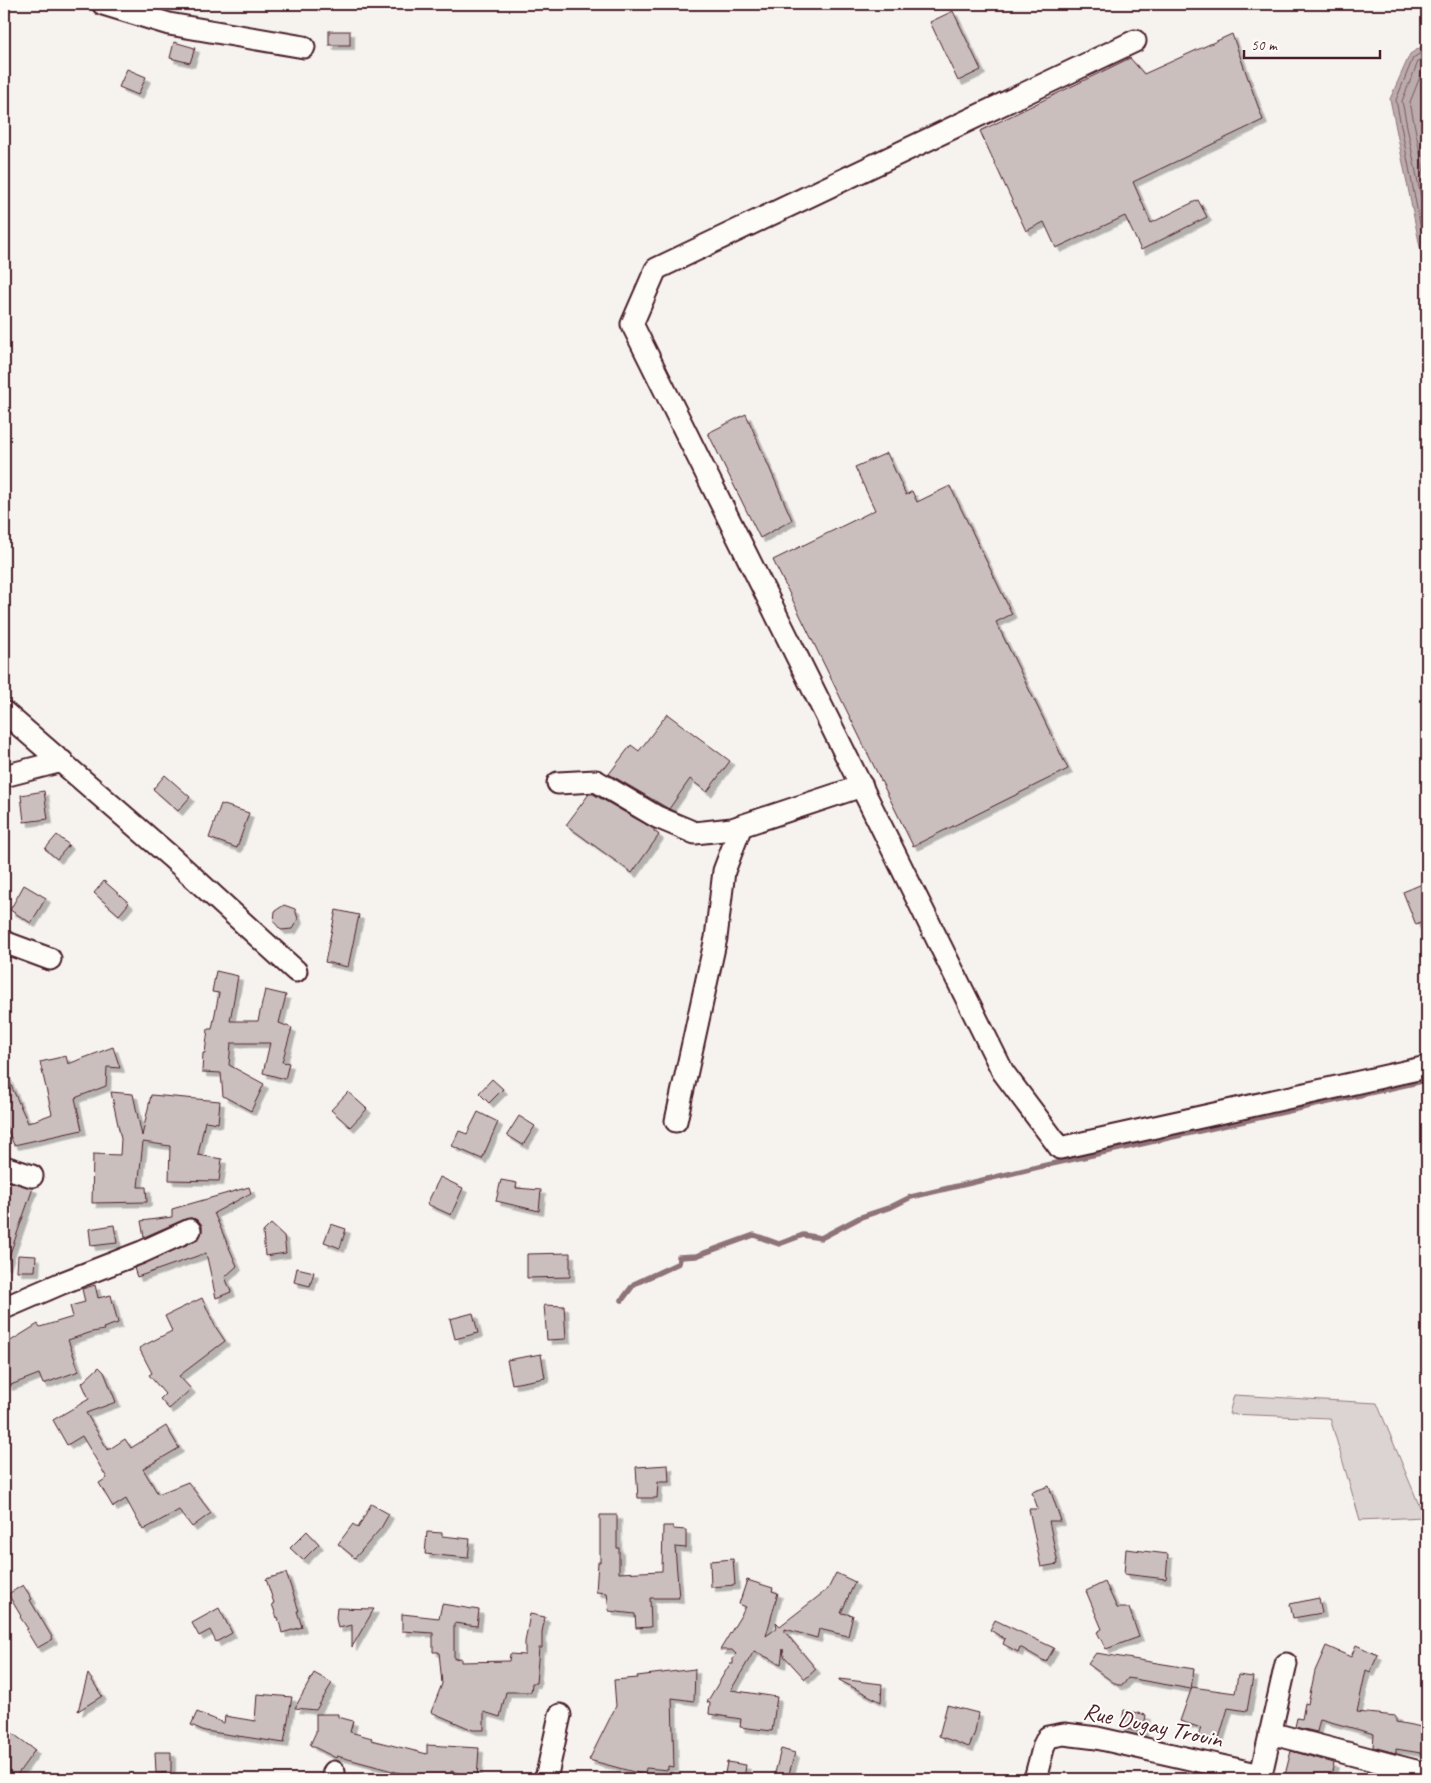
<svg xmlns="http://www.w3.org/2000/svg" width="1431" height="1783" font-family="Caveat,sans-serif">
<style>
.green{fill:#dcd4d2;stroke:#937a7e}
.water{fill:#bbabac;stroke:#8e7378}
.lines{fill:none;stroke-linecap:round;stroke-linejoin:round}
.shore{stroke:#77575f;stroke-width:1}
.stream{stroke:#8e7378;stroke-width:5.5}
.building{fill:#cbbfbe;stroke:#4a1f2b;filter:url(#shadow)}
.minor-casing{stroke:#4a1f2b;stroke-width:25}
.minor{stroke:#fdfcf7;stroke-width:21}
.labels{text-anchor:middle;stroke-width:4;stroke-linejoin:round;paint-order:stroke}
.street-label{font-size:24px;fill:#4a1f2b;stroke:#fdfcf7}
</style>
<defs>
<filter id="shadow"><feDropShadow dx="4.5" dy="4.5" stdDeviation="0" flood-color="#0004"/></filter>
</defs>
<rect width="100%" height="100%" fill="#f6f3ef"/>
<filter id="ink" filterUnits="userSpaceOnUse"><feTurbulence type="fractalNoise" baseFrequency=".02" numOctaves="2"/><feDisplacementMap in="SourceGraphic" scale="10" xChannelSelector="R" yChannelSelector="G"/><feConvolveMatrix kernelMatrix="1 2 1 2 8 2 1 2 1" color-interpolation-filters="sRGB"/></filter>
<g filter="url(#ink)">
<!-- green -->
<polygon class="green" points="1234,1395 1377,1403 1424,1517 1360,1520 1330,1418 1229,1414"/>
<!-- water -->
<polygon class="water" points="1427,43 1427,262 1420,247 1390,99 1410,54"/>
<g class="lines">
<!-- shore -->
<g class="shore">
<polyline points="1427,49 1413,58 1396,100 1424,245 1427,251"/>
<polyline points="1427,56 1418,62 1402,101 1427,228"/>
<polyline points="1427,65 1424,67 1410,102 1427,189"/>
</g>
<!-- stream -->
<polyline class="stream" points="622,1300 634,1284 679,1263 679,1257 696,1256 754,1235 779,1244 803,1235 821,1238 861,1217 891,1207 911,1197 1038,1167 1427,1080"/>
</g>
<!-- building -->
<g class="building">
<polygon points="953,11 981,70 958,81 930,22"/>
<rect x="329" y="31" width="21" height="14"/>
<polygon points="1232,34 1263,120 1133,182 1151,223 1198,200 1207,217 1141,250 1125,216 1056,248 1044,222 1026,231 980,131 1130,58 1144,74"/>
<polygon points="174,42 195,48 190,63 170,58"/>
<polygon points="127,69 146,77 138,95 119,87"/>
<polygon points="746,414 792,520 760,538 708,433"/>
<polygon points="887,453 906,495 912,491 917,502 950,486 1012,614 996,622 1068,769 913,846 773,560 875,510 855,467"/>
<polygon points="667,714 730,761 707,792 690,779 669,809 609,774 631,745 639,751"/>
<polygon points="165,775 190,797 178,811 153,789"/>
<polygon points="44,791 48,819 24,822 21,795"/>
<polygon points="589,794 593,794 654,829 654,831 659,835 632,873 566,825"/>
<polygon points="221,804 249,813 237,848 209,838"/>
<polygon points="57,835 69,845 57,859 45,849"/>
<polygon points="104,881 129,903 119,915 94,893"/>
<polygon points="1427,882 1427,920 1416,925 1403,892"/>
<polygon points="24,885 46,898 31,923 10,910"/>
<polygon points="284,905 295,909 298,919 292,929 281,930 274,922 275,911"/>
<polygon points="336,910 359,915 348,967 325,962"/>
<polygon points="216,971 238,976 230,1021 258,1021 265,990 286,995 279,1023 292,1028 282,1062 289,1063 285,1079 263,1073 270,1043 231,1043 229,1065 264,1084 251,1111 223,1096 221,1073 202,1072 203,1053 205,1053 208,1029 212,1029 219,993 212,992"/>
<polygon points="113,1047 120,1068 107,1067 106,1086 75,1098 82,1130 14,1145 4,1122 4,1070 28,1123 52,1114 40,1062 66,1056 68,1064"/>
<polygon points="492,1079 503,1089 489,1103 479,1093"/>
<polygon points="111,1092 133,1094 142,1136 151,1095 220,1101 218,1123 205,1121 198,1155 222,1159 219,1181 169,1180 170,1146 143,1142 138,1187 146,1187 147,1202 92,1203 93,1154 120,1155 121,1139"/>
<polygon points="348,1092 367,1109 350,1127 331,1110"/>
<polygon points="478,1112 498,1122 482,1159 452,1146 459,1131 467,1134"/>
<polygon points="519,1116 535,1126 523,1145 507,1135"/>
<polygon points="440,1177 463,1188 451,1215 427,1204"/>
<polygon points="4,1180 33,1188 6,1265 4,1264"/>
<polygon points="501,1180 517,1183 516,1188 541,1190 539,1211 496,1201"/>
<polygon points="249,1187 251,1193 214,1213 237,1266 225,1277 231,1292 216,1298 206,1253 137,1277 134,1268 195,1241 200,1237 202,1231 202,1225 198,1220 191,1218 185,1219 144,1237 141,1221 172,1217 172,1209"/>
<polygon points="271,1224 284,1236 286,1253 265,1256 263,1232"/>
<polygon points="331,1224 346,1229 340,1248 324,1242"/>
<polygon points="114,1225 117,1243 91,1246 89,1229"/>
<polygon points="570,1253 570,1277 527,1278 527,1254"/>
<polygon points="18,1255 36,1256 35,1271 17,1271"/>
<polygon points="297,1268 314,1272 310,1286 294,1282"/>
<polygon points="95,1285 98,1298 111,1295 118,1323 103,1328 104,1330 92,1332 68,1340 79,1371 43,1384 39,1374 8,1386 4,1374 4,1345 38,1324 40,1327 73,1317 70,1306 85,1302 82,1289"/>
<polygon points="202,1298 215,1326 225,1341 179,1376 191,1389 169,1409 160,1399 165,1394 149,1375 152,1373 139,1348 172,1331 165,1316"/>
<polygon points="544,1305 564,1306 566,1339 547,1340"/>
<polygon points="473,1313 478,1333 455,1339 450,1319"/>
<polygon points="541,1354 545,1378 512,1384 507,1360"/>
<polygon points="99,1367 104,1372 116,1402 86,1413 108,1450 125,1439 131,1448 166,1426 179,1448 143,1469 158,1494 188,1482 211,1513 192,1527 179,1510 143,1530 126,1499 113,1507 99,1483 107,1478 82,1436 67,1445 53,1420 89,1399 82,1383"/>
<polygon points="668,1465 669,1482 658,1482 657,1498 638,1498 636,1467"/>
<polygon points="1049,1486 1061,1521 1049,1521 1058,1564 1041,1567 1029,1509 1038,1509 1032,1492"/>
<polygon points="371,1504 389,1514 381,1528 355,1558 338,1544 353,1524 358,1528"/>
<polygon points="600,1515 617,1515 617,1548 619,1548 619,1573 662,1571 663,1526 673,1526 673,1529 686,1530 686,1548 675,1547 679,1598 650,1598 651,1627 636,1628 635,1614 609,1611 607,1593 596,1592 598,1562 600,1562"/>
<polygon points="307,1531 319,1544 303,1560 290,1548"/>
<polygon points="427,1532 442,1533 442,1536 470,1539 468,1558 425,1554"/>
<polygon points="1126,1549 1168,1554 1166,1579 1124,1574"/>
<polygon points="733,1559 735,1585 711,1587 710,1561"/>
<polygon points="286,1573 299,1611 297,1611 302,1627 282,1633 278,1617 277,1618 272,1604 274,1603 266,1579"/>
<polygon points="836,1573 855,1582 841,1613 853,1615 848,1636 819,1629 817,1638 785,1629 785,1632 816,1669 805,1679 784,1656 783,1649 781,1664 754,1651 731,1690 777,1697 772,1731 740,1727 741,1719 709,1714 710,1703 707,1702 730,1664 733,1664 733,1659 736,1654 732,1650 720,1650 746,1607 739,1604 747,1580 773,1588 772,1591 778,1593 766,1636 777,1628 776,1622 780,1626 828,1589"/>
<polygon points="1105,1582 1117,1608 1129,1608 1139,1637 1106,1649 1097,1632 1102,1629 1086,1591"/>
<polygon points="23,1585 32,1599 30,1600 53,1639 37,1648 26,1630 28,1629 20,1617 21,1616 8,1594"/>
<polygon points="1319,1598 1322,1613 1293,1618 1290,1604"/>
<polygon points="442,1604 479,1610 477,1626 454,1623 454,1659 461,1658 461,1662 509,1661 510,1654 525,1655 525,1642 530,1614 545,1617 542,1632 542,1648 539,1648 536,1683 532,1683 531,1692 506,1692 500,1717 484,1712 484,1730 473,1730 431,1712 442,1684 439,1652 433,1652 433,1633 402,1631 402,1614 439,1618"/>
<polygon points="219,1608 232,1633 216,1642 210,1630 199,1636 192,1623"/>
<polygon points="337,1608 374,1609 352,1647 352,1625 338,1628 336,1618"/>
<polygon points="995,1620 1054,1648 1046,1662 1020,1647 1018,1652 1003,1644 1005,1639 990,1630"/>
<polygon points="1356,1645 1378,1655 1370,1672 1366,1670 1357,1712 1396,1716 1396,1722 1427,1728 1427,1754 1396,1749 1396,1753 1373,1747 1374,1734 1320,1719 1317,1732 1295,1727 1297,1718 1302,1719 1305,1703 1308,1704 1315,1671 1326,1646 1351,1657"/>
<polygon points="1096,1653 1194,1669 1191,1689 1128,1678 1123,1685 1117,1685 1088,1664"/>
<polygon points="695,1669 694,1701 672,1698 674,1767 668,1766 668,1770 646,1768 645,1775 589,1760 616,1706 614,1680 638,1678 637,1676"/>
<polygon points="314,1673 332,1683 316,1710 295,1708"/>
<polygon points="88,1674 102,1696 78,1711"/>
<polygon points="1238,1675 1253,1677 1247,1711 1228,1708 1218,1742 1198,1736 1201,1728 1180,1721 1192,1687 1235,1693"/>
<polygon points="839,1679 882,1684 881,1702 839,1680"/>
<polygon points="257,1694 292,1697 284,1743 205,1731 191,1725 197,1712 224,1723 225,1716 255,1721"/>
<polygon points="947,1705 978,1713 975,1732 969,1747 939,1736"/>
<polygon points="1124,1710 1146,1715 1143,1732 1121,1728"/>
<polygon points="316,1714 338,1714 338,1717 353,1721 350,1732 372,1738 371,1740 427,1754 427,1745 479,1748 477,1779 451,1771 451,1779 422,1779 337,1756 336,1758 310,1745 316,1732"/>
<polygon points="4,1727 35,1750 14,1779 4,1779"/>
<polygon points="781,1749 795,1753 788,1777 775,1773"/>
<polygon points="1291,1751 1334,1763 1330,1779 1284,1779"/>
<polygon points="155,1752 171,1752 171,1772 156,1773"/>
<polygon points="727,1762 746,1765 744,1779 724,1779"/>
</g>
<g class="lines">
<!-- minor casing -->
<g class="minor-casing">
<g id="minor">
<polyline points="103,4 169,24 304,47"/>
<polyline points="1135,41 656,269 632,324 1003,1072 1060,1148 1427,1067"/>
<polyline points="4,712 171,857 296,971"/>
<polyline points="4,776 62,761"/>
<polyline points="558,783 596,781 657,817 695,833 732,829 862,786"/>
<polyline points="4,942 50,959"/>
<polyline points="676,1121 716,938 724,871 741,826"/>
<polyline points="4,1167 32,1176"/>
<polyline points="4,1308 62,1283 142,1252 190,1230"/>
<polyline points="1270,1733 1427,1774"/>
<polyline points="332,1779 334,1772"/>
<polyline points="546,1779 560,1715"/>
<polyline points="1035,1779 1044,1745 1048,1737 1064,1734 1097,1738 1261,1775"/>
<polyline points="1260,1779 1286,1664"/>
</g>
</g>
<!-- minor -->
<use href="#minor" class="minor"/>
</g>
</g>
<g class="labels">
<!-- street labels -->
<g class="street-label">
<text transform="translate(1153 1725) rotate(12)" y="8">Rue Dugay Trouin</text>
</g>
</g>
<!-- margin -->
<rect width="1431" height="1783" fill="none" stroke="#fdfcf7" stroke-width="20"/>
<rect x="10" y="10" width="1411" height="1763" fill="none" stroke="#4a1f2b" stroke-width="2" filter="url(#ink)"/>
<!-- scale -->
<path d="M1244 50v8h136v-8" fill="none" stroke="#4a1f2b" stroke-width="2.5"/>
<text x="1251" y="50" font-size="15" fill="#4a1f2b" stroke="#fdfcf7" stroke-width="4" paint-order="stroke">50 m</text>
</svg>
